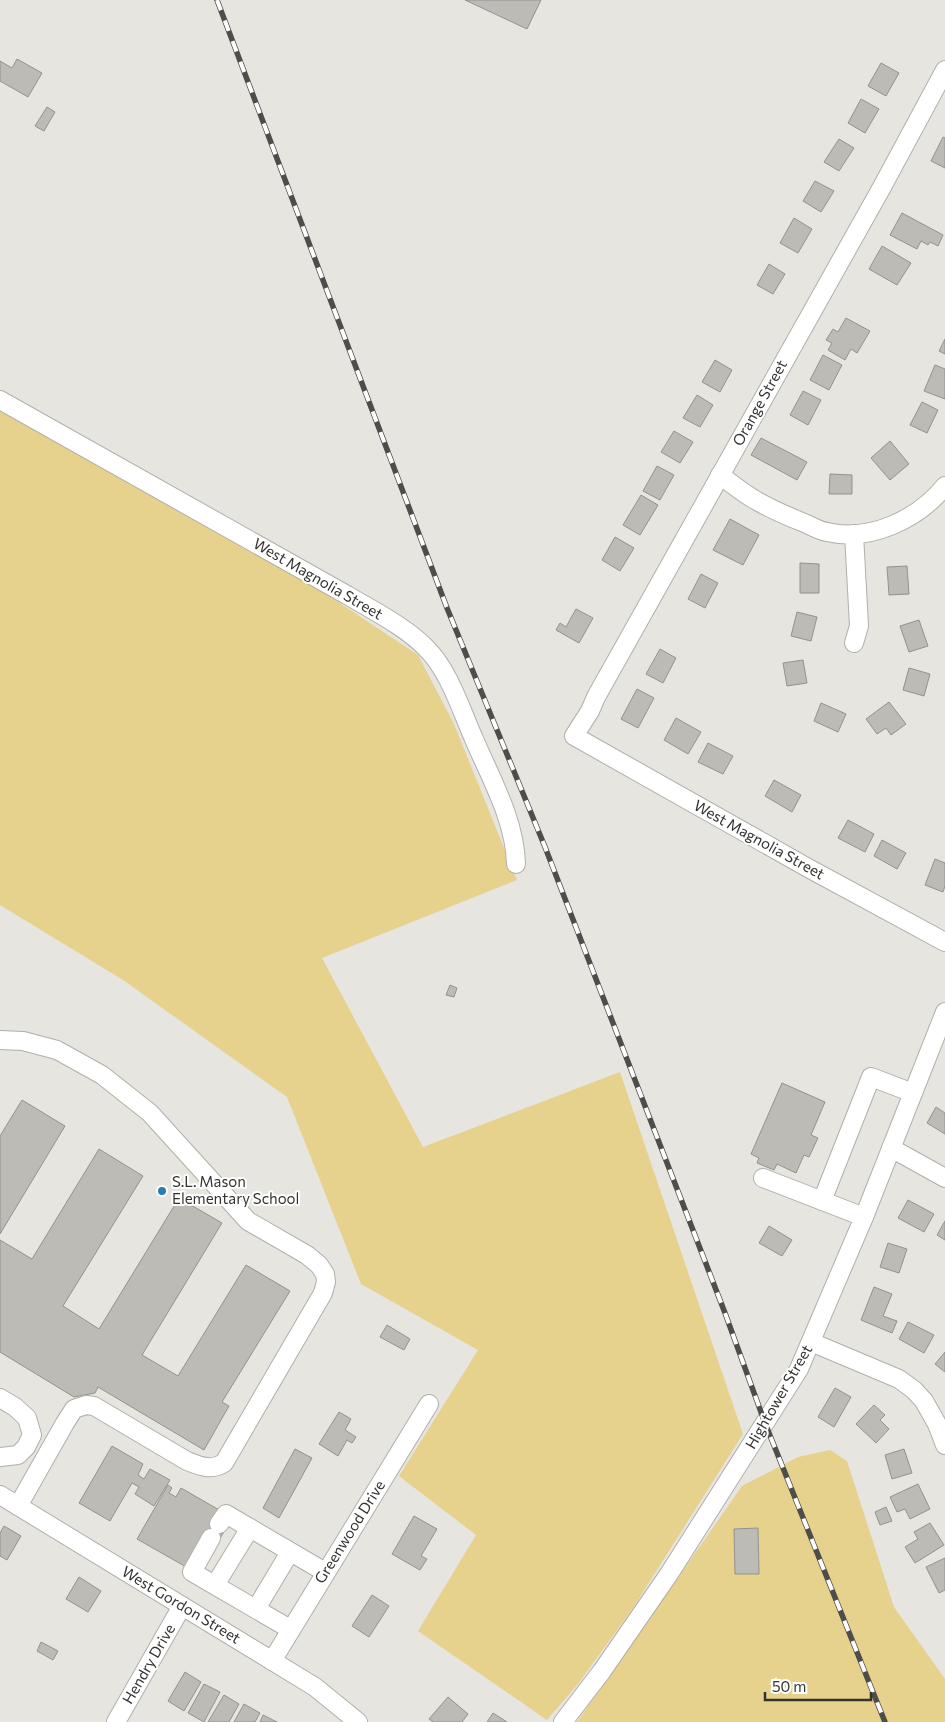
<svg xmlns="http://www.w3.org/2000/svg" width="945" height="1722" font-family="Commissioner,sans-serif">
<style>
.green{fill:#e6d28d}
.building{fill:#bcbbb6;stroke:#94928e}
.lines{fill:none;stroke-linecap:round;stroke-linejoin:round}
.minor-casing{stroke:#b0afab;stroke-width:20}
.minor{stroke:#fff;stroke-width:18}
.rail-casing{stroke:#4d4d4a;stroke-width:5.5}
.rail{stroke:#fff;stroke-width:4;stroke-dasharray:11;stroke-linecap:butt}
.poi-dot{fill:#287eae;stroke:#fff;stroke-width:2}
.labels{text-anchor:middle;stroke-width:4;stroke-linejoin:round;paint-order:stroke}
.street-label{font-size:15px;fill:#333331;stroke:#fff}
.poi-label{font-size:15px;fill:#333331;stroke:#fff;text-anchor:start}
</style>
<rect width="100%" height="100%" fill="#e6e5e0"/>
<!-- green -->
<g class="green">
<polygon points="0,411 311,584 418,655 454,724 517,880 322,958 423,1147 620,1072 743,1434 633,1608 578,1684 547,1720 418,1631 476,1535 399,1476 478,1350 361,1284 287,1097 123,980 0,905"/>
<polygon points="830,1450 847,1461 894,1607 945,1679 945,1722 577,1722 742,1486 798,1457"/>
</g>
<!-- building -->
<g class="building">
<polygon points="465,0 541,0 527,29"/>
<polygon points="17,59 42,73 28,97 0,81 0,61 12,68"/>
<polygon points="881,63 899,73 886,96 868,86"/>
<polygon points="861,99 879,109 865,133 848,123"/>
<polygon points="47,107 55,112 44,131 35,126"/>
<polygon points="943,137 945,138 945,168 931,161"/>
<polygon points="839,139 854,148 839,171 824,162"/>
<polygon points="815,181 834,191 821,212 803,201"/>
<polygon points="902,213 943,235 938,246 930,242 928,245 921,241 917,249 890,235"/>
<polygon points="794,218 812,229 798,253 780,243"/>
<polygon points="882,246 911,263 897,285 869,269"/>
<polygon points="769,264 785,274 773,294 757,285"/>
<polygon points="846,318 870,331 857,353 851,349 845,360 828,350 832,343 826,340 833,329 838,332"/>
<polygon points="945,339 945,354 939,351"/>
<polygon points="823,355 842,365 829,390 810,380"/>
<polygon points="715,360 732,370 720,392 702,382"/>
<polygon points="935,365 945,369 945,399 924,391"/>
<polygon points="803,391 821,400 808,425 790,415"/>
<polygon points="697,395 713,405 700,427 683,418"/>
<polygon points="922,402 938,410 927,433 910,425"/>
<polygon points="674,431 693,442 680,463 661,452"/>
<polygon points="761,438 807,462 797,480 751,455"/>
<polygon points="890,441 909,464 890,480 871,458"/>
<polygon points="657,466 674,475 660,500 643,491"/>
<polygon points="830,474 852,475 852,494 829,494"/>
<polygon points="641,495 658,505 640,535 623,525"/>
<polygon points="730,519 759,535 743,565 713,550"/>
<polygon points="615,537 634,548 620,571 602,560"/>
<polygon points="800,563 819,564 819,593 800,593"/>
<polygon points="907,566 909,594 889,595 887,567"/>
<polygon points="701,574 718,583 705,608 688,599"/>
<polygon points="576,609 593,618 579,643 556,630 560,623 566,627"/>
<polygon points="797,612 817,617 811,641 791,636"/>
<polygon points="919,620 928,646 909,652 900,626"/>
<polygon points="660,649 676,658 663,683 646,674"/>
<polygon points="803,660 807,683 787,686 783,663"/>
<polygon points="909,668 930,674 924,696 903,690"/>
<polygon points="637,689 654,698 638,728 621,719"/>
<polygon points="889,702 906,724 891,735 886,728 877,734 866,719"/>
<polygon points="821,703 846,714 838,732 814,721"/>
<polygon points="676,718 701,732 688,754 664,740"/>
<polygon points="708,743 733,756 723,774 698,762"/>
<polygon points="774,780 801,795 792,812 765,796"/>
<polygon points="848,820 874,834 865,852 838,838"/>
<polygon points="882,840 906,853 897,869 874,856"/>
<polygon points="935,859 945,863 945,886 943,892 925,885"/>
<polygon points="450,985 457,988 454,997 446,995"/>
<polygon points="782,1083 825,1102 811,1135 818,1138 809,1157 804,1155 796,1173 777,1164 774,1170 757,1163 759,1158 751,1154"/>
<polygon points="22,1100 65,1126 0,1234 0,1136"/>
<polygon points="936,1107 945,1113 945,1134 927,1123"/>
<polygon points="99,1149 143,1176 63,1306 99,1329 179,1198 222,1223 142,1355 178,1376 246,1265 290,1291 222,1402 229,1406 204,1450 98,1387 95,1393 74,1397 0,1352 0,1240 32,1259"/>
<polygon points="908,1200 934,1214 924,1232 898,1218"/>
<polygon points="945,1221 945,1240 937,1235"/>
<polygon points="769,1226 792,1240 782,1256 759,1243"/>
<polygon points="888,1243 907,1249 899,1273 880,1267"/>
<polygon points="874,1287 892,1294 883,1316 897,1321 892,1333 861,1320"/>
<polygon points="908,1322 934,1335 924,1353 899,1339"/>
<polygon points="387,1325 410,1339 404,1350 380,1337"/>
<polygon points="945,1352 945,1372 935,1364"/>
<polygon points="835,1388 851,1397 834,1427 818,1417"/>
<polygon points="874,1405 885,1415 880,1420 889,1429 876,1443 856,1424"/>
<polygon points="339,1412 351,1419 345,1430 356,1437 352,1443 347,1440 338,1456 319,1444"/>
<polygon points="112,1446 143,1464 138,1475 144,1479 150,1469 170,1480 154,1506 135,1494 139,1487 132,1483 110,1521 79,1503"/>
<polygon points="295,1449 312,1458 279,1518 263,1508"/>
<polygon points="904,1449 912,1473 892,1479 885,1455"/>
<polygon points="918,1484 930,1509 910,1519 905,1509 897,1512 890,1497"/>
<polygon points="168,1485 172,1488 169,1493 176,1497 181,1488 221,1511 226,1528 218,1542 188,1568 137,1539"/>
<polygon points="886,1507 892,1521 880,1525 875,1512"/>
<polygon points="414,1516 437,1529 421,1556 427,1559 420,1570 392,1554"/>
<polygon points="930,1523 944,1545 915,1563 905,1547 918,1539 914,1532"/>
<polygon points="4,1526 21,1536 7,1560 0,1556 0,1533"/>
<polygon points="758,1528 759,1574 735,1574 734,1529"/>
<polygon points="945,1558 945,1590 939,1593 926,1567"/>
<polygon points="79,1577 101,1591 88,1612 66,1599"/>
<polygon points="372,1595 389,1606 369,1637 352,1626"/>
<polygon points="41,1642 58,1651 53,1660 37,1651"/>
<polygon points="185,1672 201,1682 184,1711 168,1701"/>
<polygon points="204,1684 220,1692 204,1722 188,1713"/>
<polygon points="224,1695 239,1704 229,1722 208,1722"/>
<polygon points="448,1697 468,1714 462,1722 433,1722 429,1719"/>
<polygon points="244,1704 260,1713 255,1722 234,1722"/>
<polygon points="493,1713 507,1722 487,1722"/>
<polygon points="263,1715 277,1722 260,1722"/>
</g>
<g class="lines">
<!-- minor casing -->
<g class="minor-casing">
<g id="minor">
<polyline points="945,70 882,187 596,697 590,711 574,736 810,869 945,942"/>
<path d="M 0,400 L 347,595 C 372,610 406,627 426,648 C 449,670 461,710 474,739 C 491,779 515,820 516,864"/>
<path d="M 720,475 C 732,484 744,494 757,501 C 771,509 787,516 802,522 C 810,525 819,531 827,532 C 871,542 918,519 945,486"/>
<polyline points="854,534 859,626 854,643"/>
<path d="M 0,1040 L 23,1041 L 57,1050 L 102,1075 L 150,1113 L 248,1221 L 307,1255 L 319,1265 L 325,1274 L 326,1282 L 323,1293 L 224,1463 C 211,1471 200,1466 187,1461 L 94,1406 L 86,1405 L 74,1409 L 65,1423 L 18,1506"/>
<polyline points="891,1148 945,1178"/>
<polyline points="763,1178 864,1217"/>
<polyline points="822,1201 871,1077 913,1093"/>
<polyline points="811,1342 899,1379 914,1390 924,1401 937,1424 945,1445"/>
<polyline points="0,1398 15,1407 27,1418 32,1435 26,1447 18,1455 0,1457"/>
<polyline points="0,1495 315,1687 358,1722"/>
<polyline points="219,1524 226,1514 325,1572"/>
<polyline points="211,1538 192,1572 290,1629"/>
<polyline points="215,1585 250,1528"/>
<polyline points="256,1609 290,1552"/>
<polyline points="272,1661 429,1404"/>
<polyline points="116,1722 182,1606"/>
<polyline points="563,1722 602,1671 669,1574 799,1369 864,1217 945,1012"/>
</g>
</g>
<!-- minor -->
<use href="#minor" class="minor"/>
<!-- rail casing -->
<g class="rail-casing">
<polyline id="rail" points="217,0 447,608 545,847 725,1313 765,1423 885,1722"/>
</g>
<!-- rail -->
<use href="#rail" class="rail"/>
</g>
<!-- markers -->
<circle class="poi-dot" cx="162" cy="1191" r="5"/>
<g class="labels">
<!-- street labels -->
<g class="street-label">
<text transform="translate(760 403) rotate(-61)" y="5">Orange Street</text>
<text transform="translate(318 579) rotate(30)" y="5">West Magnolia Street</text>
<text transform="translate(759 840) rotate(29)" y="5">West Magnolia Street</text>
<text transform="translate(779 1397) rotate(-60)" y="5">Hightower Street</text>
<text transform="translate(350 1532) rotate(-58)" y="5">Greenwood Drive</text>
<text transform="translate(181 1605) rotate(31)" y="5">West Gordon Street</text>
<text transform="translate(149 1664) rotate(-60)" y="5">Hendry Drive</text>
</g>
<!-- poi labels -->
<g class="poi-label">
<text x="172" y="1187">S.L. Mason<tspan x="172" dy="17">Elementary School</tspan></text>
</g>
</g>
<!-- scale -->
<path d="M765 1692v8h106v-8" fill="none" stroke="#333331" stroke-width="2.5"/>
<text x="772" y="1692" font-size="15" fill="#333331" stroke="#ffffff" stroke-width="4" paint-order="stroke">50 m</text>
</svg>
